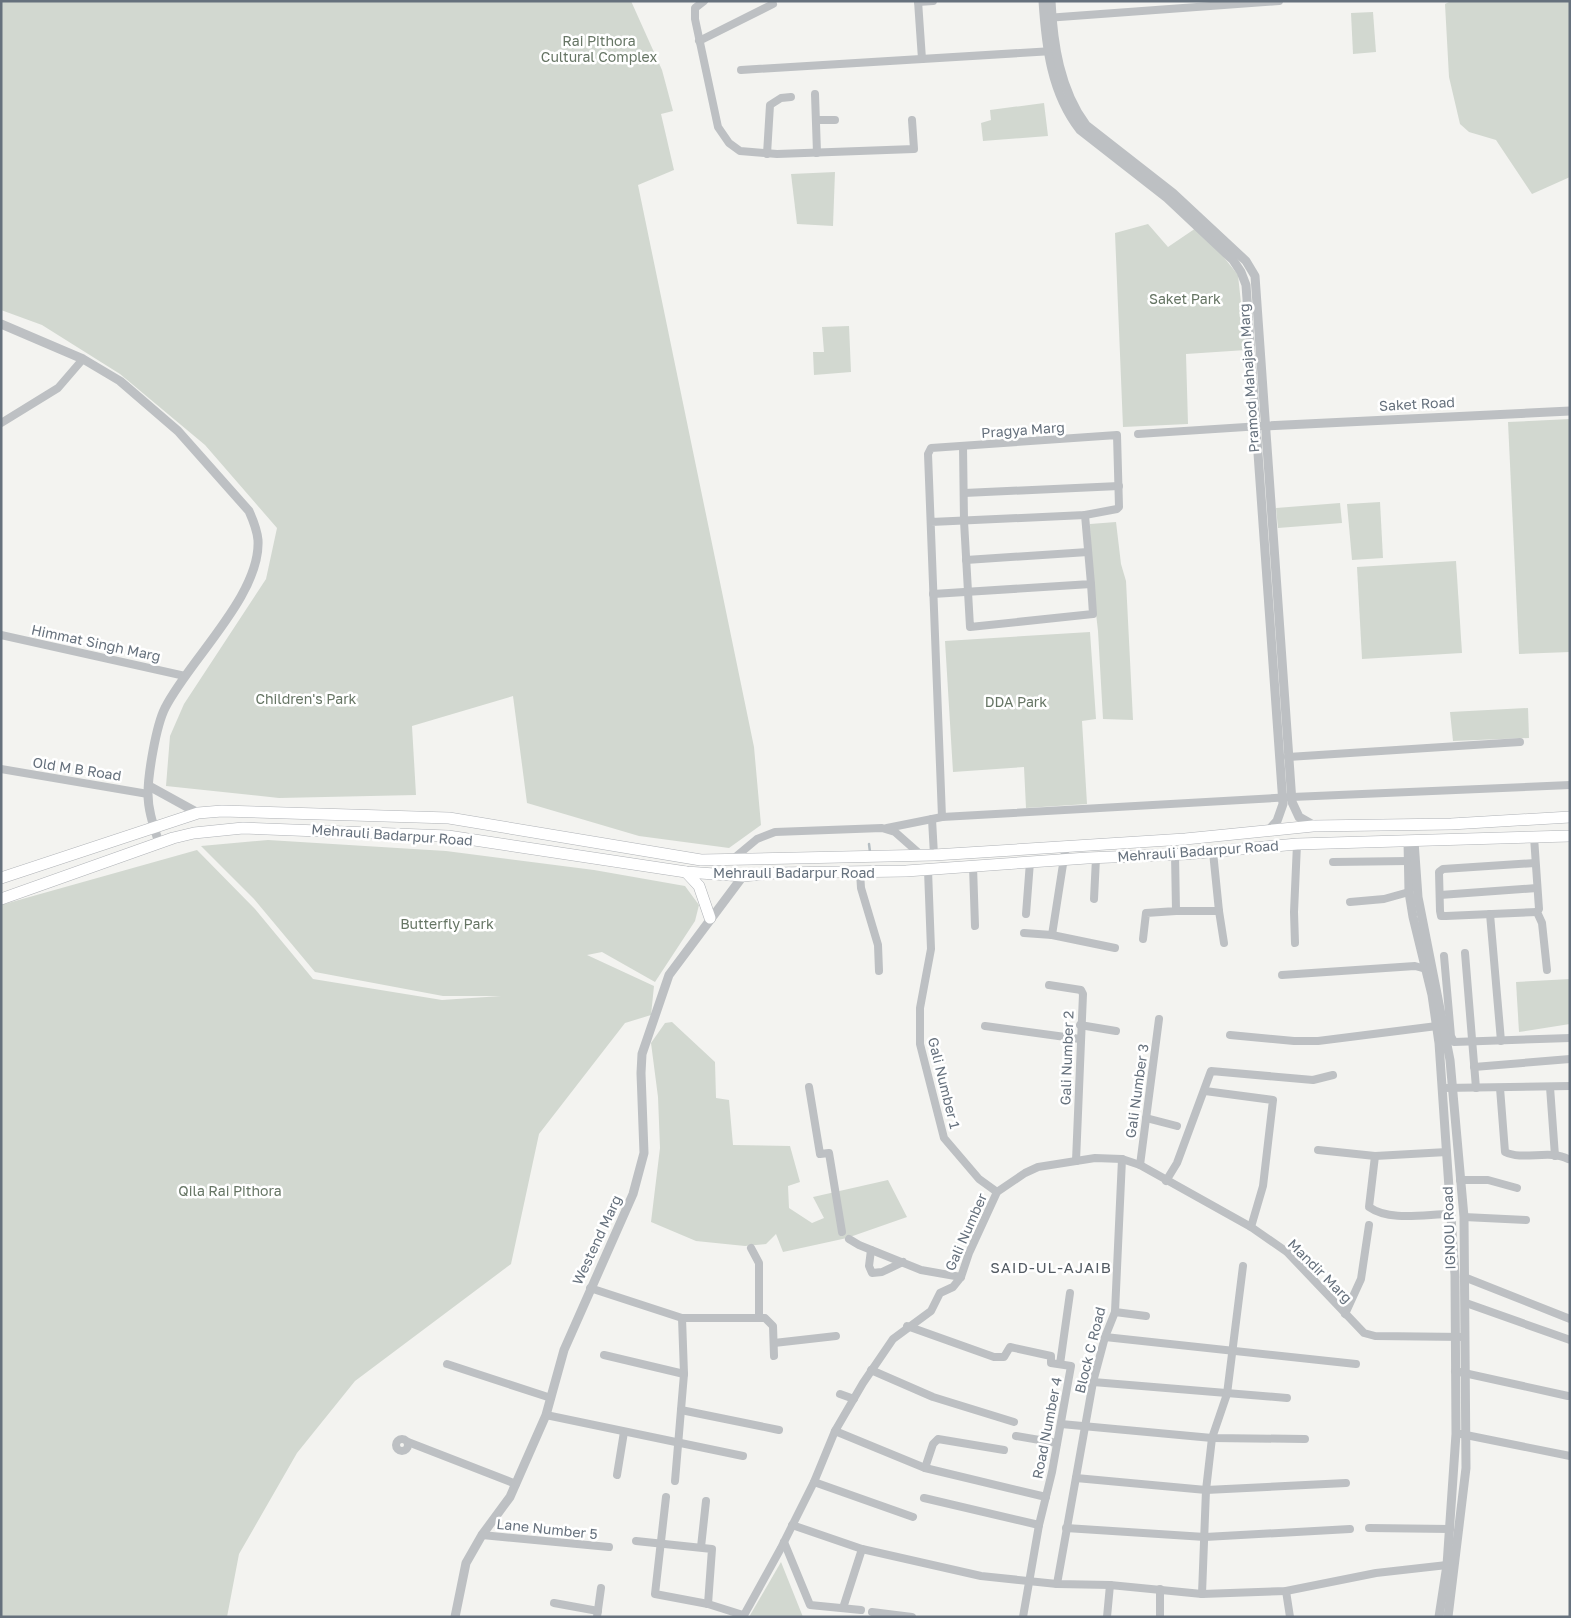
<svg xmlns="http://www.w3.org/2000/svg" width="1571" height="1618" font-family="'Golos Text',sans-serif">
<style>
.green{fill:#d2d8d0}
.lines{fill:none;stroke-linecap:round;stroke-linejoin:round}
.stream{stroke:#b4bdc2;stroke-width:2.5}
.primary-casing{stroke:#afb2b6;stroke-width:12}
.minor{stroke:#bdc0c3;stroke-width:8}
.tertiary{stroke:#bdc0c3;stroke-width:9}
.primary{stroke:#fff;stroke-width:11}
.labels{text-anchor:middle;stroke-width:5;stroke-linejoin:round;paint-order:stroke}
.park-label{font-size:14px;fill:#667564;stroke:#fff}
.street-label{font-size:14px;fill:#66717d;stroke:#fff}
.neighbourhood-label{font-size:15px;letter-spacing:1px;fill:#535b63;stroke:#fff}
</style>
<rect width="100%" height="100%" fill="#f3f3f0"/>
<!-- green -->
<g class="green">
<polygon points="1,1 631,1 662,70 673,111 661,114 674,170 638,185 754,747 761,825 729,848 639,836 527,803 513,696 412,726 416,795 279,798 166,786 170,736 184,704 266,579 277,528 205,445 120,374 42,325 1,310"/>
<polygon points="1451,1 1570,1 1570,177 1532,194 1496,140 1469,132 1460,124 1449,77 1445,4"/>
<polygon points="1373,12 1376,52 1353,54 1351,13"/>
<polygon points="1044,103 1048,136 983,141 981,123 991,120 990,110"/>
<polygon points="835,172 833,226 797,224 791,174"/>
<polygon points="1148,224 1168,247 1196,228 1218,250 1238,275 1246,350 1186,354 1188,424 1123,427 1115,233"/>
<polygon points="849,326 851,372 814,375 813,352 824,352 822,327"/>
<polygon points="1570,419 1570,652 1519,654 1508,422"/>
<polygon points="1380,502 1383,558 1352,560 1347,504"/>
<polygon points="1340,503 1342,523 1278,528 1276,508"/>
<polygon points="1116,522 1121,564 1126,581 1133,720 1103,719 1098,631 1091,570 1090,524"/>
<polygon points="1456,561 1462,653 1362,659 1357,567"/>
<polygon points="1090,632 1096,719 1082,721 1087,804 1026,808 1024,767 953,772 945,641"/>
<polygon points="1528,708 1529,738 1453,741 1450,712"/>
<polygon points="268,840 446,851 594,870 685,886 699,905 695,921 655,982 602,952 587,955 654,986 651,1015 625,1023 539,1134 511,1264 355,1381 297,1453 239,1554 227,1617 1,1617 1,905 197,850 255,909 313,979 442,1000 501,996 443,996 315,972 254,899 201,846"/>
<polygon points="1570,979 1570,1024 1519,1032 1516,982"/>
<polygon points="672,1022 715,1062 716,1098 729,1100 733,1145 790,1146 800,1182 788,1186 789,1208 812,1223 824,1218 813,1197 888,1180 907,1217 847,1238 783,1252 776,1234 766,1244 745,1246 696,1241 651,1222 660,1148 658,1097 651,1043 665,1023"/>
<polygon points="781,1562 803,1617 749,1617"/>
</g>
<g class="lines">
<!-- stream -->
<polyline class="stream" points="869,844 870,852"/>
<!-- primary casing -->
<g class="primary-casing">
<g id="primary">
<polyline points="686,872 699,886 710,918"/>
<polyline points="1,878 198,813 222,811 449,818 701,860 934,855 1185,839 1313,826 1451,824 1570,817"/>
<polyline points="1,899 173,838 194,833 243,828 448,836 686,872 743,876 776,873 906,871 1087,858 1186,854 1297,844 1570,836"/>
</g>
</g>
<!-- minor -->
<g class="minor">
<polyline points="704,1 695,8 695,19 718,127 729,143 740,151 777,154 914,149 912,120"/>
<polyline points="918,1 922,59"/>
<polyline points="918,2 933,1"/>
<polyline points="1046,18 1279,1"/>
<polyline points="699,41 773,4"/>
<polyline points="741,70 1053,51"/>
<polyline points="815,94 817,153"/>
<polyline points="816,120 835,120"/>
<polyline points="767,154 770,105 781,98 791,97"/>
<polyline points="1,423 58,388 83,359"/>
<polyline points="1138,434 1261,426"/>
<polyline points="963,446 964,521 970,627 1093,614 1091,584"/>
<polyline points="964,493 1119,486"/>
<polyline points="931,522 1085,515 1117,509 1119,507 1117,435 931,448 928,454 942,817"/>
<polyline points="966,560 1088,552"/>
<polyline points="933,594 1091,584 1085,515"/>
<polyline points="1,635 185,676"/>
<polyline points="1288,757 1520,742"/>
<polyline points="1,769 148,794"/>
<polyline points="932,819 934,855"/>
<polyline points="887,828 942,817 1292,797 1570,785"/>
<polyline points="1534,837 1539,909 1537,912 1542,923 1547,970"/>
<polyline points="733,859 757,839 775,832 882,828 895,832 921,855"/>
<polyline points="1333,862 1408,861"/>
<polyline points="1535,863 1443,869 1439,872 1440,911 1441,916 1446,916 1537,912"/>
<polyline points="973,866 975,926"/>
<polyline points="928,870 931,949 920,1008 920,1044 944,1138 979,1179 997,1192"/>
<polyline points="860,872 861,888 878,945 879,971"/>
<polyline points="1440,895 1537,888"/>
<polyline points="1094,899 1096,858"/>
<polyline points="1350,902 1384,899 1409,892"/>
<polyline points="1176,911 1219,911 1213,852"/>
<polyline points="1219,911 1224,943"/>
<polyline points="1026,914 1030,862"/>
<polyline points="1490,914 1501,1041"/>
<polyline points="1024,933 1052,935 1115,948"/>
<polyline points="1052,935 1066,845"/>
<polyline points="1143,939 1146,913 1176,911 1175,854"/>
<polyline points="1295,943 1294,912 1297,844"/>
<polyline points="1465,953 1476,1088"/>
<polyline points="1444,956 1451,1036 1454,1042 1570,1038"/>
<polyline points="1282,975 1415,966 1426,969"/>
<polyline points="1049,985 1081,990 1083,994 1076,1161"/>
<polyline points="1080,1025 1116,1031"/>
<polyline points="985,1026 1080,1039"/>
<polyline points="1230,1035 1294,1041 1318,1041 1437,1026"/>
<polyline points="1474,1067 1570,1059"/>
<polyline points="809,1087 820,1154 829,1153 842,1232"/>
<polyline points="1550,1087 1555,1156"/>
<polyline points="1443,1088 1570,1086"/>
<path d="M 1500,1088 L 1505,1152 C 1523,1161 1550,1149 1568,1159"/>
<polyline points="1205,1091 1273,1100 1263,1186 1251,1227"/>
<polyline points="1146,1118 1177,1126"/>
<polyline points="1318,1150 1375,1156 1447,1152"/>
<path d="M 1375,1156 L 1369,1207 C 1390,1222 1426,1214 1451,1214"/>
<polyline points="1140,1165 1159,1019"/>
<polyline points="1460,1180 1488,1180 1517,1188"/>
<polyline points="1166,1181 1177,1163 1211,1071 1313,1080 1333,1075"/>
<polyline points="1464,1217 1526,1220"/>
<polyline points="849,1239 859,1245 921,1270 961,1277"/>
<polyline points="751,1248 759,1263 759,1318"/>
<polyline points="871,1250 869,1266 872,1273 882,1272 903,1262"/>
<polyline points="1464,1277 1570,1319"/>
<polyline points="590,1288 682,1318 765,1318 773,1326 774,1356"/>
<polyline points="1466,1303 1570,1340"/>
<polyline points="1115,1312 1146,1316"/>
<polyline points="1345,1314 1361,1279 1369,1225"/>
<polyline points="907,1326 994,1357 1004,1357 1010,1347 1051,1356 1051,1363 1071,1366 1052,1472 1039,1525 1023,1617"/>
<polyline points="1105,1337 1356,1364"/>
<polyline points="774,1343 836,1336"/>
<polyline points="604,1355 684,1374"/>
<polyline points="447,1364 551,1398"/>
<polyline points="1060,1364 1070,1293"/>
<polyline points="871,1370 933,1397 1014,1422"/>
<polyline points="1455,1371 1568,1396"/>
<polyline points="1093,1382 1287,1398"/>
<polyline points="840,1394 854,1399"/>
<polyline points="681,1410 779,1430"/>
<polyline points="546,1415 743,1456"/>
<polyline points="1061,1424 1212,1438 1305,1439"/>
<polyline points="835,1431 925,1468 1046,1497"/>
<polyline points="1461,1434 1570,1456"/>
<polyline points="1016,1436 1057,1443"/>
<circle cx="402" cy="1445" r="6"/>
<polyline points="408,1442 516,1484"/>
<polyline points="925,1468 933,1444 938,1439 1004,1450"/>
<polyline points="617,1475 624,1432"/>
<polyline points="1076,1478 1206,1490 1346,1483"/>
<polyline points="675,1481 684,1374 682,1318"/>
<polyline points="814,1482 913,1517"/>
<polyline points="666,1497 655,1594 708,1604 743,1615"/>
<polyline points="924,1498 1039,1525"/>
<polyline points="792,1525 862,1549 981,1576 1057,1584 1110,1585 1202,1594 1286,1591 1376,1573 1447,1565"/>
<polyline points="1066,1528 1205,1537 1350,1529"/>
<polyline points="1369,1528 1450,1529"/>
<polyline points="482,1535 609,1547"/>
<polyline points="636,1541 712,1549 708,1604"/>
<polyline points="784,1542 810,1605 861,1610"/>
<polyline points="701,1547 706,1501"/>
<polyline points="1057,1584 1093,1382 1105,1337 1115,1312 1122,1159"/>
<polyline points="1286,1591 1290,1617"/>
<polyline points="1202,1594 1206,1490 1212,1438 1227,1394 1243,1266"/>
<polyline points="554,1603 598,1611"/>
<polyline points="843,1608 862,1549"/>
<polyline points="872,1612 912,1617"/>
<polyline points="597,1617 601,1588"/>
<polyline points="743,1617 781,1548 814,1482 835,1431 863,1383 893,1339 931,1311 940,1293 953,1287 961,1277 969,1253 997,1192 1025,1173 1038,1167 1095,1158 1122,1159 1140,1165 1251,1227 1287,1252 1364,1333 1375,1336 1465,1337"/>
<polyline points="1107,1617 1110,1585"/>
<polyline points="1160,1617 1160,1589"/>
</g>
<!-- tertiary -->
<g class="tertiary">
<path d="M 1043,1 C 1046,46 1051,93 1080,130 L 1167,198 L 1233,260 L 1241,272 L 1246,285 L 1283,804 L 1277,821 L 1269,830"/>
<path d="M 1051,1 C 1053,44 1060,90 1086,125 L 1173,193 L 1246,261 L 1255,276 L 1292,802 L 1299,817 L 1313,825"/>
<path d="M 1,324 L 83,359 L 120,381 L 178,431 L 249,511 C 253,520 257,529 258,540 C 261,595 189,660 165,708 C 156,726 148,774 148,794 C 148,811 154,827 159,843"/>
<polyline points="1266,426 1570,411"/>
<polyline points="149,786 198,813"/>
<polyline points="1408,841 1409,892 1413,917 1432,995 1439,1043 1455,1275 1456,1434 1447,1565 1439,1617"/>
<polyline points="1414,841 1418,897 1450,1060 1464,1217 1466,1468 1448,1617"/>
<polyline points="455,1617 466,1563 482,1535 510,1497 546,1415 564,1350 633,1194 644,1153 641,1073 642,1054 669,975 743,876"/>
</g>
<!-- primary -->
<use href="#primary" class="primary"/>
</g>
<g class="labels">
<!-- park labels -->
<g class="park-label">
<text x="599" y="46">Rai Pithora<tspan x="599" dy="16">Cultural Complex</tspan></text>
<text x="1185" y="304">Saket Park</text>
<text x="306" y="704">Children's Park</text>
<text x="1016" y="707">DDA Park</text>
<text x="447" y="929">Butterfly Park</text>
<text x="230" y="1196">Qila Rai Pithora</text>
</g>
<!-- street labels -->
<g class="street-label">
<text transform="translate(1249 378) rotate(-94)" y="5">Pramod Mahajan Marg</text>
<text transform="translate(1417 404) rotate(-3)" y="5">Saket Road</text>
<text transform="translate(1023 430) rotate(-4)" y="5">Pragya Marg</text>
<text transform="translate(96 643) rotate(12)" y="5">Himmat Singh Marg</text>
<text transform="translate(77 769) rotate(9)" y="5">Old M B Road</text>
<text transform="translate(392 835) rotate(4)" y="5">Mehrauli Badarpur Road</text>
<text transform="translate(1198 851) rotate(-4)" y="5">Mehrauli Badarpur Road</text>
<text x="794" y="878">Mehrauli Badarpur Road</text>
<text transform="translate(1067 1058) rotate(-88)" y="5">Gali Number 2</text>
<text transform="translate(944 1083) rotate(76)" y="5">Gali Number 1</text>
<text transform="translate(1137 1091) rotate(-82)" y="5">Gali Number 3</text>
<text transform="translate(1449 1228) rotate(-92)" y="5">IGNOU Road</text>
<text transform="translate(966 1232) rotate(-66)" y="5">Gali Number</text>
<text transform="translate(597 1240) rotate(-65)" y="5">Westend Marg</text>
<text transform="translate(1320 1271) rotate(45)" y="5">Mandir Marg</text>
<text transform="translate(1090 1350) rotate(-76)" y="5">Block C Road</text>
<text transform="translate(1047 1428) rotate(-79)" y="5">Road Number 4</text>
<text transform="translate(547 1529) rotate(6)" y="5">Lane Number 5</text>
</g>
<!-- neighbourhood labels -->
<g class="neighbourhood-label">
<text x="1051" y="1273">SAID-UL-AJAIB</text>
</g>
</g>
<!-- border -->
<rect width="1571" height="1618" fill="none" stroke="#66717d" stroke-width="5"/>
</svg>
